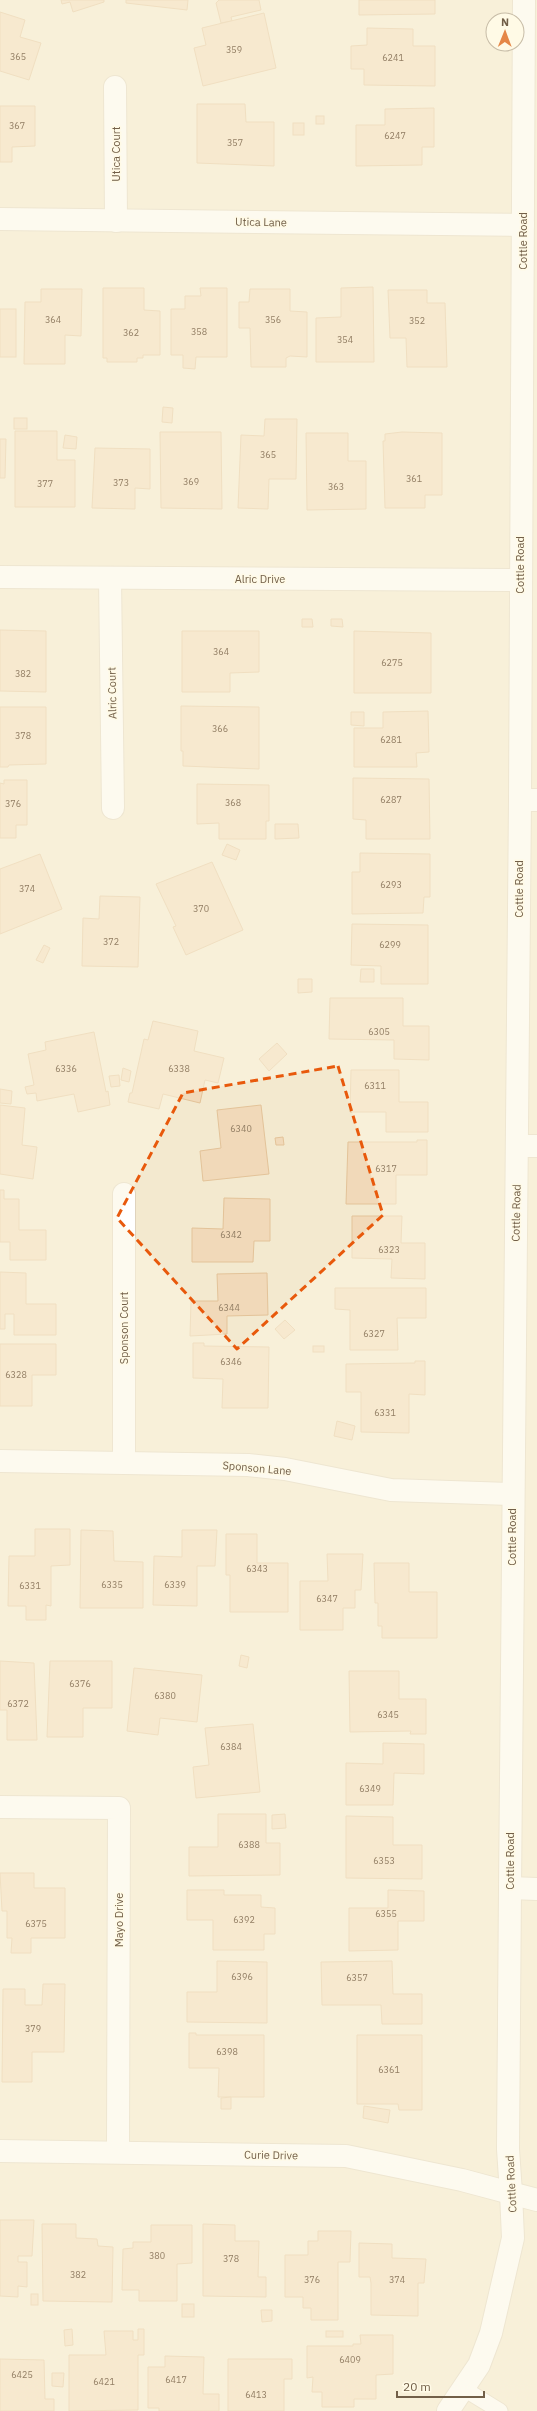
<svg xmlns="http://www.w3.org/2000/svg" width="537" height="2411" font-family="'IBM Plex Sans',sans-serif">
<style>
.residential{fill:#f3e9cf;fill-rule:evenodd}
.building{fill:#f1d9b9;stroke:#e3c399}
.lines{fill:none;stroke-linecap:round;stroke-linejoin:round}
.service-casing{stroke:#dfd3bd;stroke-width:17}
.minor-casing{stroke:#dfd3bd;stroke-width:24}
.tertiary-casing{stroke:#dfd3bd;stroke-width:24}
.service{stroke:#fff;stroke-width:15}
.minor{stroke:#fff;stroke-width:22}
.tertiary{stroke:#fff;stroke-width:22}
.marked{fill:none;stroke:#e8590c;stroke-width:3;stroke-dasharray:8 5;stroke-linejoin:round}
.labels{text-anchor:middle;stroke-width:3;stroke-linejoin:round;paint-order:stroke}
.number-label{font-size:9px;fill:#927e64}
.street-label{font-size:11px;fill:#725f48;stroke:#fffae6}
</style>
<rect width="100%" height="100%" fill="#fcf6e1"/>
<!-- residential -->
<path class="residential" d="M 0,0 L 537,0 L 537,2411 L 0,2411 ZM 493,20 L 517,20 L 517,44 L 493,44 Z"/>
<!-- building -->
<g class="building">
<polygon points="61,0 104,0 104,2 73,12 70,2 62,4"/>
<polygon points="126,0 188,0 187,10 126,3"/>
<polygon points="219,0 259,0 261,10 231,17 232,21 221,23 216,3"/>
<polygon points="359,0 435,0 435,14 359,15"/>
<polygon points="0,12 25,20 20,37 41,43 29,80 0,71"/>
<polygon points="264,13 276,68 203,86 194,48 206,45 202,28"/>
<polygon points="367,28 413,29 413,46 435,46 435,86 364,85 364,69 351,69 351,46 367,45"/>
<polygon points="197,104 245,104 246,122 274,122 274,166 197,163"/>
<polygon points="0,106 35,106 35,146 12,147 12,162 0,162"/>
<polygon points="434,108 434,147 422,147 422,165 356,166 356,125 385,125 385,109"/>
<rect x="316" y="116" width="8" height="8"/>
<rect x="293" y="123" width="11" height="12"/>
<polygon points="373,287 374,362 316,362 316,318 341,317 341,288"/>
<polygon points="103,288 144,288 144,310 160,311 160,355 143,355 143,358 137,358 137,362 107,362 107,358 103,358"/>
<polygon points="200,288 227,288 227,357 196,357 195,369 183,368 183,355 171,355 171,309 185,309 185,296 201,296"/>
<polygon points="41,289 82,289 81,336 65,335 65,364 24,364 25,302 41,302"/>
<polygon points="250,289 290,289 290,311 307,312 307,357 290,356 286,358 286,367 251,367 250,328 239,328 239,302 249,302"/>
<polygon points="388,290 427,290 427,303 445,303 447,367 407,367 406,338 390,338"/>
<rect x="0" y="309" width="16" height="48"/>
<polygon points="163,407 173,408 172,423 162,422"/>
<rect x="14" y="418" width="13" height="11"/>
<polygon points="265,419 297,419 296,479 269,479 268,509 238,508 241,435 264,436"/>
<polygon points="15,431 57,431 57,460 75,460 75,507 15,507"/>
<polygon points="160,432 221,432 222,509 161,508"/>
<polygon points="402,432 442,433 442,495 425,495 425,508 385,508 383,441 385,441 385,434"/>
<polygon points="306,433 348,433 348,461 366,461 366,509 307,510"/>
<polygon points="65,435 77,437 76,449 63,448"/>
<polygon points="0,439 6,439 5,478 0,478"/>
<polygon points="95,448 150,449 150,489 135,488 135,509 92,508"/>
<polygon points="302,619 312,619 313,627 302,627"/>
<polygon points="331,619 342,619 343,627 331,626"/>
<polygon points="0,630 46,631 46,692 0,691"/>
<polygon points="182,631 259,631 259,672 230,673 230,692 182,692"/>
<polygon points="354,631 431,633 431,693 354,693"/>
<polygon points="181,706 259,707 259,769 183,766 183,751 181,751"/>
<polygon points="0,707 46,707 46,764 9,765 8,767 0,767"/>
<polygon points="428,711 429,752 416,753 417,767 354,767 354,728 383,728 383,712"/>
<polygon points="351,712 364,712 364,726 351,725"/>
<polygon points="353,778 429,779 430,839 366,839 366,820 353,819"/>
<polygon points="4,780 27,780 27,825 16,825 16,838 0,838 0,783 4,784"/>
<polygon points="197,784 269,785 269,821 266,821 266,839 219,839 219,823 197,824"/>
<polygon points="275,824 298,824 299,838 275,839"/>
<polygon points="227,844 240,850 236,860 222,855"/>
<polygon points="360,853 430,854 430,897 424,897 423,913 352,914 352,872 360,872"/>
<polygon points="40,854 62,909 0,934 0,869"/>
<polygon points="212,862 243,930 186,955 173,927 176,926 156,884"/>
<polygon points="100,896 140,897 138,967 82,966 83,918 99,919"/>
<polygon points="352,924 428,925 428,984 381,984 381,966 351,965"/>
<polygon points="44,945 50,948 43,963 36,960"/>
<polygon points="361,969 374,969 374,982 360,982"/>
<polygon points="298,979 312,979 312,992 298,993"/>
<polygon points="330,998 403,998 403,1026 429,1026 429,1060 394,1059 394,1040 329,1039"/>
<polygon points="153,1021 198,1031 194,1051 224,1058 218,1083 205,1080 200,1103 163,1094 159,1109 128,1102 130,1093 132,1093 144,1039 148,1040"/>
<polygon points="94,1032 106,1092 108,1091 110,1105 78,1112 74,1094 37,1101 36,1093 27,1094 25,1087 34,1085 28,1054 46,1050 45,1042"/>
<polygon points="277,1043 287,1054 269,1071 259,1059"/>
<polygon points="123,1068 131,1071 129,1082 121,1080"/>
<polygon points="351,1070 399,1070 399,1102 428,1102 428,1132 386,1132 386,1112 350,1112"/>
<polygon points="119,1075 120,1086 111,1087 109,1076"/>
<polygon points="0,1089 12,1091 11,1104 0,1103"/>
<polygon points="0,1105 25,1108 22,1145 37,1147 33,1179 0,1174"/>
<polygon points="261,1105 269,1174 203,1181 200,1151 221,1148 217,1110"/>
<polygon points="283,1137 284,1145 276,1145 275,1138"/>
<polygon points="417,1140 427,1140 427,1175 396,1175 396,1204 346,1204 348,1142 417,1142"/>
<polygon points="0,1190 4,1190 4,1199 19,1199 19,1230 46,1230 46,1260 10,1260 10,1242 0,1242"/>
<polygon points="224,1198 270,1199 270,1241 254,1241 253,1262 192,1262 192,1228 223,1229"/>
<polygon points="352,1216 402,1216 401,1243 425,1243 425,1279 391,1278 392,1259 352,1258"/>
<polygon points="0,1272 26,1273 26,1304 56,1304 56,1335 14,1335 14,1314 5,1314 5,1329 0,1329"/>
<polygon points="267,1273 268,1315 227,1316 227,1334 190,1336 191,1301 218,1301 217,1274"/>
<polygon points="335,1288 426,1288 426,1318 397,1318 398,1350 350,1350 350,1310 335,1309"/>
<polygon points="285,1320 295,1330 284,1339 275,1329"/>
<polygon points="193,1343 204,1343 204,1346 269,1347 268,1408 222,1408 223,1379 193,1378"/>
<polygon points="0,1344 56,1344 56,1375 32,1375 32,1406 0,1406"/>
<rect x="313" y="1346" width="11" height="6"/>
<polygon points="415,1361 425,1361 425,1395 409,1394 409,1433 361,1432 361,1392 346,1392 346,1364 415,1363"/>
<polygon points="337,1421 355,1426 352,1440 334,1436"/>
<polygon points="35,1529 70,1529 70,1565 51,1566 51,1606 46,1605 46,1620 26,1620 26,1606 8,1606 9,1556 35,1556"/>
<polygon points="81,1530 113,1531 114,1561 143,1562 143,1608 80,1608"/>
<polygon points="182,1530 217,1530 215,1566 197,1566 197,1606 153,1605 154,1556 182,1557"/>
<polygon points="226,1534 257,1534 257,1563 288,1563 288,1612 230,1612 230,1575 226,1575"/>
<polygon points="327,1554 363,1554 361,1590 355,1590 355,1608 343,1608 343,1630 300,1630 300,1581 328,1581"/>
<polygon points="374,1563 409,1563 409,1592 437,1592 437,1638 382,1638 382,1626 378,1626 378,1603 375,1603"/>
<polygon points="241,1655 249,1657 247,1668 239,1666"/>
<polygon points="0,1661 34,1663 37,1740 7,1740 7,1710 0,1710"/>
<polygon points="50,1661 112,1661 112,1708 83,1708 83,1737 47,1737"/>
<polygon points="134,1668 202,1675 197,1722 160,1718 158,1735 127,1731"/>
<polygon points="349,1671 399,1671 399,1699 426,1699 426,1734 410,1734 411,1731 350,1732"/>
<polygon points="253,1724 260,1792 196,1798 193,1767 209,1765 205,1728"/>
<polygon points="383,1743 424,1744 424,1774 394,1773 393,1805 346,1805 346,1763 383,1764"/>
<polygon points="218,1814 266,1814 266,1843 280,1843 280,1875 189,1876 189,1847 218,1847"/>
<polygon points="285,1814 286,1828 272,1829 272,1815"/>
<polygon points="346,1816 393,1817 393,1845 422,1845 422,1879 346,1878"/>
<polygon points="0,1873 34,1873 34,1888 65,1888 65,1938 31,1938 31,1953 11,1953 12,1938 7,1938 7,1911 2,1911"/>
<polygon points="187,1890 224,1890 224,1895 261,1895 261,1907 275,1908 275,1934 264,1934 264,1950 213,1950 213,1920 187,1920"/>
<polygon points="388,1890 424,1891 424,1921 398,1921 398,1950 349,1951 349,1908 388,1908"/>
<polygon points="217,1961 267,1962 267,2023 187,2022 187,1992 217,1992"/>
<polygon points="392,1961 393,1994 422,1994 422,2024 382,2024 381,2005 322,2005 321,1962"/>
<polygon points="43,1984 65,1984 64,2052 32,2052 32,2082 2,2082 3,1989 25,1989 25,2005 42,2005"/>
<polygon points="189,2033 196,2033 196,2035 264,2035 264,2097 218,2097 219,2068 189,2068"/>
<polygon points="357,2035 422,2035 422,2110 399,2110 398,2104 357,2104"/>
<polygon points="231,2097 231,2109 221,2109 221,2098"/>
<polygon points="364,2106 390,2110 388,2123 363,2118"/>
<polygon points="0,2220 34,2220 32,2256 18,2256 18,2262 27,2262 27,2287 18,2286 18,2297 0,2296"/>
<polygon points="42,2224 76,2224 76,2238 97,2239 98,2246 113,2247 112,2302 43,2301"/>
<polygon points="203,2224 235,2225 235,2241 259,2241 258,2277 266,2277 266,2297 203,2296"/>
<polygon points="151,2225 192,2225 192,2263 177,2264 177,2301 139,2301 139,2290 122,2290 123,2249 133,2248 133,2242 151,2242"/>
<polygon points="318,2231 351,2231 350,2262 338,2262 338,2320 311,2320 311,2308 303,2308 303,2297 285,2297 285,2255 308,2255 308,2241 318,2241"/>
<polygon points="359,2243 392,2244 392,2258 426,2259 424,2283 418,2283 418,2316 371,2315 371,2283 370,2277 359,2277"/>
<rect x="31" y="2294" width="7" height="11"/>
<rect x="182" y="2304" width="12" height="13"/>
<polygon points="261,2310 272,2310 272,2321 262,2322"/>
<polygon points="72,2329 73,2345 65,2346 64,2330"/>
<polygon points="138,2329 144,2329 144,2355 138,2355 138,2410 69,2411 69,2355 106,2355 104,2331 133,2331 133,2340 138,2340"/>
<rect x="326" y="2331" width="17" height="6"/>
<polygon points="360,2335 393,2335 393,2374 376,2375 376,2399 354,2399 354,2407 322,2407 322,2392 312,2392 313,2377 307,2378 307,2346 353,2346 353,2344 361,2344"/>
<polygon points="165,2356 204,2357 203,2394 219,2394 219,2411 159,2411 159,2408 148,2408 148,2367 165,2367"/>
<polygon points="0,2359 44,2360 45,2399 54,2399 54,2411 0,2411"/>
<polygon points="228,2359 292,2359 292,2379 284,2379 284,2411 228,2411"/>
<polygon points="52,2373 64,2373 63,2387 52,2386"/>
</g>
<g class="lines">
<!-- service casing -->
<g class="service-casing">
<polyline id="service" points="464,2389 500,2411"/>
</g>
<!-- minor casing -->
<g class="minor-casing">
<g id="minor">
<polyline points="115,87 116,221"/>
<polyline points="0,219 523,225"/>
<polyline points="0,577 519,580"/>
<polyline points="110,578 113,808"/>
<polyline points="520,800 537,800"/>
<polyline points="517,1146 537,1146"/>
<polyline points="0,1461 248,1465 285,1469 391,1490 513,1494"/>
<polyline points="124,1462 124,1194"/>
<polyline points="0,1807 119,1808 118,2151"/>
<polyline points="510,1888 537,1889"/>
<polyline points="0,2151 346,2156 462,2180 537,2200"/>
<polyline points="448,2411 479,2365 491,2333 513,2238 511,2193"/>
</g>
</g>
<!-- tertiary casing -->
<g class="tertiary-casing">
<polyline id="tertiary" points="511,2193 508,2149 510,1888 520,800 524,0"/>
</g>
<!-- service -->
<use href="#service" class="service"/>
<!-- minor -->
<use href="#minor" class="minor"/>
<!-- tertiary -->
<use href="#tertiary" class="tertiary"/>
</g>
<!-- marked area -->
<path d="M0 0H537V2411H0ZM 338,1066 L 383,1215 L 237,1349 L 117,1218 L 183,1093 Z" fill="#fcf6e1" fill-opacity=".55" fill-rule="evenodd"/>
<path class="marked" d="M 338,1066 L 383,1215 L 237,1349 L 117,1218 L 183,1093 Z"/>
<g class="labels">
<!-- number labels -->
<g class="number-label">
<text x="234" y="53">359</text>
<text x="18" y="60">365</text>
<text x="393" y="61">6241</text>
<text x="17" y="129">367</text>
<text x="395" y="139">6247</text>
<text x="235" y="146">357</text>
<text x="53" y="323">364</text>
<text x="273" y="323">356</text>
<text x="417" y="324">352</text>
<text x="199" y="335">358</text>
<text x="131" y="336">362</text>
<text x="345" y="343">354</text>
<text x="268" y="458">365</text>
<text x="414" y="482">361</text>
<text x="191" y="485">369</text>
<text x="121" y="486">373</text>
<text x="45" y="487">377</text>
<text x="336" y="490">363</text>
<text x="221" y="655">364</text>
<text x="392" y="666">6275</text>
<text x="23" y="677">382</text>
<text x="220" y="732">366</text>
<text x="23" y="739">378</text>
<text x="391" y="743">6281</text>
<text x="391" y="803">6287</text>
<text x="233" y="806">368</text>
<text x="13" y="807">376</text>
<text x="391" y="888">6293</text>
<text x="27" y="892">374</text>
<text x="201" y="912">370</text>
<text x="111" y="945">372</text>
<text x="390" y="948">6299</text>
<text x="379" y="1035">6305</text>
<text x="66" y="1072">6336</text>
<text x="179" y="1072">6338</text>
<text x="375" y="1089">6311</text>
<text x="241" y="1132">6340</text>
<text x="386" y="1172">6317</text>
<text x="231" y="1238">6342</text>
<text x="389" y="1253">6323</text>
<text x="229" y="1311">6344</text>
<text x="374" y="1337">6327</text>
<text x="231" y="1365">6346</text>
<text x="16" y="1378">6328</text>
<text x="385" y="1416">6331</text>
<text x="257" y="1572">6343</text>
<text x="112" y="1588">6335</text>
<text x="175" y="1588">6339</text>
<text x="30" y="1589">6331</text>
<text x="327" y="1602">6347</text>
<text x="80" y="1687">6376</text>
<text x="165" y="1699">6380</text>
<text x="18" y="1707">6372</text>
<text x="388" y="1718">6345</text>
<text x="231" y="1750">6384</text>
<text x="370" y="1792">6349</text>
<text x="249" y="1848">6388</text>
<text x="384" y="1864">6353</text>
<text x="386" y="1917">6355</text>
<text x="244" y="1923">6392</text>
<text x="36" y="1927">6375</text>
<text x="242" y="1980">6396</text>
<text x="357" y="1981">6357</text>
<text x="33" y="2032">379</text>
<text x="227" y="2055">6398</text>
<text x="389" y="2073">6361</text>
<text x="157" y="2259">380</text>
<text x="231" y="2262">378</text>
<text x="78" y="2278">382</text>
<text x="312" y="2283">376</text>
<text x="397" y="2283">374</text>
<text x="350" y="2363">6409</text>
<text x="22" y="2378">6425</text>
<text x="176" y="2383">6417</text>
<text x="104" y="2385">6421</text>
<text x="256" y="2398">6413</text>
</g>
<!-- street labels -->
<g class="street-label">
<text transform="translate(116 154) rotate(-90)" y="4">Utica Court</text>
<text transform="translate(261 222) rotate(1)" y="4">Utica Lane</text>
<text transform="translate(523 241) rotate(-90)" y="4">Cottle Road</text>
<text transform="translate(520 565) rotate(-90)" y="4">Cottle Road</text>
<text x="260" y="583">Alric Drive</text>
<text transform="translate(112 693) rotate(-91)" y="4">Alric Court</text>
<text transform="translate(519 889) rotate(-90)" y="4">Cottle Road</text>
<text transform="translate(516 1213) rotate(-89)" y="4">Cottle Road</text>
<text transform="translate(124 1328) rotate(-90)" y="4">Sponson Court</text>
<text transform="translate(257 1468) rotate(5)" y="4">Sponson Lane</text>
<text transform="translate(512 1537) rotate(-90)" y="4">Cottle Road</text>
<text transform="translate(510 1861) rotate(-90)" y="4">Cottle Road</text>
<text transform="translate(119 1920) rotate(-90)" y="4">Mayo Drive</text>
<text transform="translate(271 2155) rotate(1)" y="4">Curie Drive</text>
<text transform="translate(511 2184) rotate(-93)" y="4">Cottle Road</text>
</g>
</g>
<!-- north arrow -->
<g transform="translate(505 32) rotate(1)"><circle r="19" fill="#fffae6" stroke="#c7bca7"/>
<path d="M0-3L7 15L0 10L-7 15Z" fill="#e58747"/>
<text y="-6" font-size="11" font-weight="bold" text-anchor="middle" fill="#725f48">N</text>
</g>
<!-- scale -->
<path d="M397 2391v6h87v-6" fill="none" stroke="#725f48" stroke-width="2"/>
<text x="403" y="2391" font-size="12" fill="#725f48" stroke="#fffae6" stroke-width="3" paint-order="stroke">20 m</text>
</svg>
